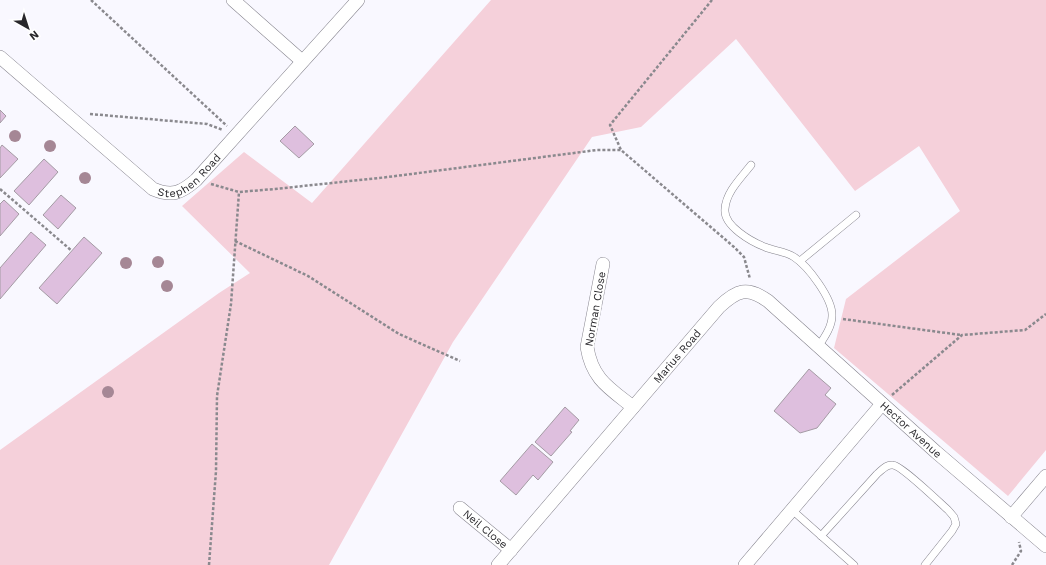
<svg xmlns="http://www.w3.org/2000/svg" width="1046" height="565" font-family="'Work Sans',sans-serif">
<style>
.green{fill:#f5d0da}
.building{fill:#debfde;stroke:#a49ba4}
.lines{fill:none;stroke-linecap:round;stroke-linejoin:round}
.service-casing{stroke:#85838d;stroke-width:8}
.minor-casing{stroke:#85838d;stroke-width:14}
.path{stroke:#8a898e;stroke-width:2.5;stroke-dasharray:3 2;stroke-linecap:butt}
.service{stroke:#fff;stroke-width:7}
.minor{stroke:#fff;stroke-width:13}
.tree{fill:#a58795}
.labels{text-anchor:middle;stroke-width:4;stroke-linejoin:round;paint-order:stroke}
.street-label{font-size:11px;fill:#28272b;stroke:#fff}
</style>
<rect width="100%" height="100%" fill="#f9f8ff"/>
<!-- green -->
<polygon class="green" points="491,0 1046,0 1046,450 1008,496 834,348 846,299 960,211 919,146 855,191 736,39 641,127 592,137 453,342 329,565 0,565 0,450 219,293 250,273 182,206 244,152 312,203"/>
<!-- building -->
<g class="building">
<polygon points="0,110 6,116 0,123"/>
<polygon points="295,126 314,144 299,158 280,141"/>
<polygon points="2,145 18,159 0,178 0,148"/>
<polygon points="44,159 58,172 29,205 14,191"/>
<polygon points="61,195 76,208 58,229 43,215"/>
<polygon points="4,200 19,214 0,236 0,204"/>
<polygon points="31,232 46,245 0,299 0,268"/>
<polygon points="84,237 102,253 57,304 39,288"/>
<polygon points="809,369 831,388 825,395 836,404 817,428 800,433 774,411"/>
<polygon points="565,407 579,420 570,431 572,432 551,456 535,442"/>
<polygon points="532,444 553,462 538,480 533,475 516,495 500,481"/>
</g>
<g class="lines">
<!-- service casing -->
<g class="service-casing">
<g id="service">
<path d="M 751,165 C 741,178 726,192 725,209 C 723,226 752,242 765,247 C 774,251 785,251 794,257 C 808,266 833,299 832,316 C 832,327 824,338 818,347"/>
<polyline points="800,261 856,215"/>
<polyline points="792,510 854,565"/>
<path d="M 821,536 L 877,474 C 882,470 886,464 893,465 C 902,466 939,502 948,510 L 954,517 L 956,524 L 952,531 L 925,565"/>
</g>
</g>
<!-- minor casing -->
<g class="minor-casing">
<g id="minor">
<polyline points="233,0 302,61"/>
<path id="s1" d="M 0,57 L 153,189 C 172,197 181,193 196,180 L 358,0"/>
<path d="M 603,264 L 587,347 C 592,379 609,388 633,407"/>
<path id="s2" d="M 460,508 L 511,550"/>
<polyline points="1011,517 1046,476"/>
<path id="s3" d="M 498,565 L 719,307 C 737,290 747,286 768,301 L 936,452 L 1046,546"/>
<polyline points="745,565 882,404"/>
</g>
</g>
<!-- path -->
<g class="path">
<polyline points="91,0 227,126"/>
<polyline points="712,0 610,125 621,150 734,247 744,257 750,279"/>
<polyline points="90,114 207,124 223,130"/>
<polyline points="211,184 239,192 275,189 388,177 597,150 621,150"/>
<polyline points="0,189 72,251"/>
<polyline points="235,241 308,276 399,334 460,361"/>
<polyline points="843,319 961,335"/>
<polyline points="892,395 962,335 1025,330 1046,314"/>
<polyline points="209,565 216,471 217,396 231,304 239,192"/>
<polyline points="1012,565 1021,551 1019,542"/>
</g>
<!-- service -->
<use href="#service" class="service"/>
<!-- minor -->
<use href="#minor" class="minor"/>
</g>
<!-- trees -->
<g class="tree">
<circle cx="15" cy="136" r="6"/>
<circle cx="50" cy="146" r="6"/>
<circle cx="85" cy="178" r="6"/>
<circle cx="158" cy="262" r="6"/>
<circle cx="126" cy="263" r="6"/>
<circle cx="167" cy="286" r="6"/>
<circle cx="108" cy="392" r="6"/>
</g>
<g class="labels">
<!-- street labels -->
<g class="street-label">
<text dy="4" stroke="none"><textPath href="#s1" startOffset="245">Stephen Road</textPath></text>
<text transform="translate(595 309) rotate(-80)" y="4">Norman Close</text>
<text dy="4" stroke="none"><textPath href="#s3" startOffset="275">Marius Road</textPath></text>
<text dy="4" stroke="none"><textPath href="#s3" startOffset="588">Hector Avenue</textPath></text>
<text dy="4" stroke="none"><textPath href="#s2" startOffset="33">Neil Close</textPath></text>
</g>
</g>
<!-- north arrow -->
<g transform="translate(28 28) rotate(141)" stroke="#ffffff" stroke-width="3" paint-order="stroke">
<path d="M0-3L7 15L0 10L-7 15Z" fill="#28272b"/>
<text y="-6" font-size="11" font-weight="bold" text-anchor="middle" fill="#28272b">N</text>
</g>
</svg>
